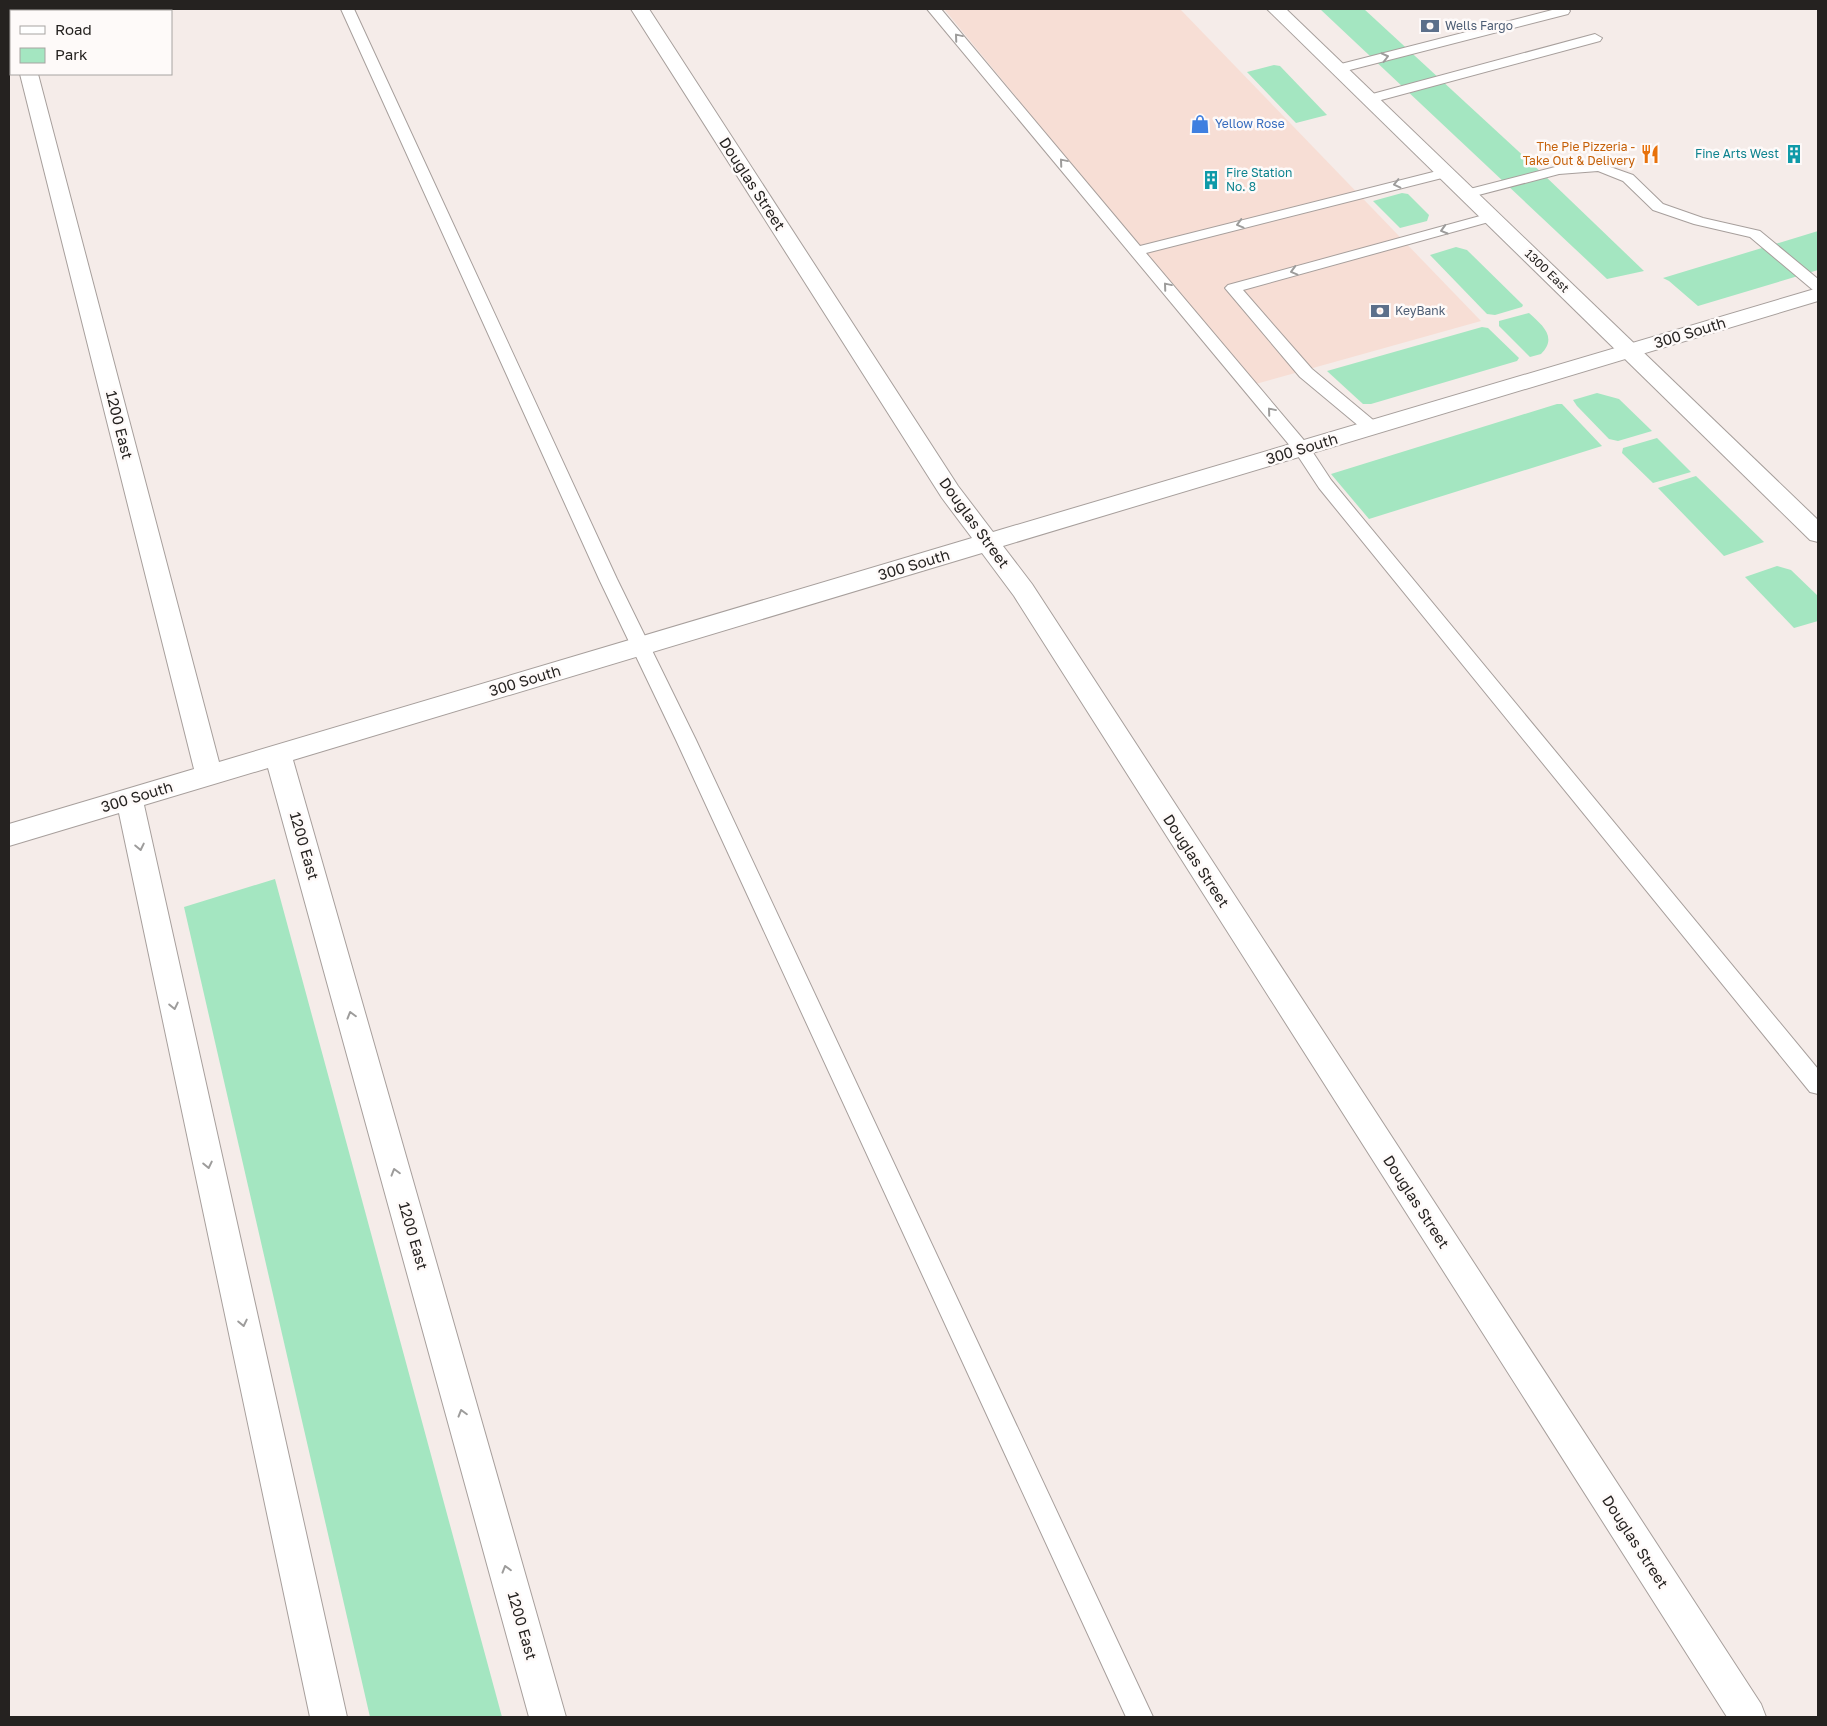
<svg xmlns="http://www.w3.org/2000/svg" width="1827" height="1726" font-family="'Golos Text',sans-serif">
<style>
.commercial{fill:#f7ded5}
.green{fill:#a4e6c1}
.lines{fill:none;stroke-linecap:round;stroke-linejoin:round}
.lane-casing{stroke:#a79f9c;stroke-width:2}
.street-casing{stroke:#a79f9c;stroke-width:2}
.secondary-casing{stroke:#a79f9c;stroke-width:2}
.lane{fill:#fff;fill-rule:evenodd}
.street{fill:#fff;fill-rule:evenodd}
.secondary{fill:#fff;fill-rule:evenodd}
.oneway{stroke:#9d9c9b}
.labels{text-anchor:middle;stroke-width:5;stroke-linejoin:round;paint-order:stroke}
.far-service-label{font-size:12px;fill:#4e5e75;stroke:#fefaf9;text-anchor:start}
.far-shop-label{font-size:12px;fill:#366cbe;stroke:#fefaf9;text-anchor:start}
.far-food-label{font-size:12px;fill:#c56008;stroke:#fefaf9;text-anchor:end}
.far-culture-label{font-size:12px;fill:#0d838f;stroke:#fefaf9;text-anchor:end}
.far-street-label{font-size:12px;fill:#252220;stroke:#fefaf9}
.street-label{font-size:15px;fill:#252220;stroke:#fefaf9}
</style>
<rect width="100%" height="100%" fill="#f5ece9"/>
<!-- commercial -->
<polygon class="commercial" points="944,9 1180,9 1481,321 1252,385"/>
<!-- green -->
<g class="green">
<polygon points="1320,9 1364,9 1543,174 1644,271 1607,279"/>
<polygon points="1274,65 1280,66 1327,115 1296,123 1247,72"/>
<polygon points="1402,193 1408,194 1429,215 1427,221 1400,228 1373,201"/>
<polygon points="1818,231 1818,270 1698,306 1669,281 1663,278"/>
<polygon points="1456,247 1467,250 1523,305 1522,307 1495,315 1487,314 1430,255"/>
<path d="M 1529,313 C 1542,325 1558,337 1541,354 L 1530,357 L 1499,326 L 1499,321 Z"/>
<polygon points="1482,327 1488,328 1519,358 1517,361 1371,404 1363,404 1327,371"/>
<polygon points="1597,393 1619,399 1652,431 1618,441 1609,439 1577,406 1573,400"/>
<polygon points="1557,404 1562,404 1602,446 1369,519 1331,474"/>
<polygon points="1657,438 1691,472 1653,483 1622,453 1623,448"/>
<polygon points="1696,476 1764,542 1724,556 1658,488"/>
<polygon points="1777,566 1791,570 1818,596 1818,621 1794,628 1745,577"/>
<polygon points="275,879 502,1717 370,1717 184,907"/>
</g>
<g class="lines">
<!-- lane casing -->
<g class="lane-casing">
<g id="lane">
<polygon points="341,9 354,9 617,579 696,740 1153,1717 1126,1717 676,740 599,579"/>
<polygon points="927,9 941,9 1140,246 1445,169 1450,170 1452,173 1450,176 1146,253 1308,445 1331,480 1818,1069 1818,1094 1810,1092 1319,488 1296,453"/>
<polygon points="1556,9 1568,9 1570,11 1568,14 1338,73 1331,69 1333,66"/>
<polygon points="1595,34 1602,38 1600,41 1370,103 1363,99 1365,96"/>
<polygon points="1599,163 1633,175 1663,204 1703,218 1760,231 1818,279 1818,292 1813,290 1750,237 1694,224 1653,210 1623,181 1598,171 1559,174 1467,198 1462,197 1460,194 1462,191 1559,166"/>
<polygon points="1491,213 1496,214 1498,217 1496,220 1243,290 1312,369 1378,424 1380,428 1378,432 1372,433 1366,432 1300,377 1225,288 1228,285"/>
</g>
</g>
<!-- street casing -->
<g class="street-casing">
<g id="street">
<polygon points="9,9 21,9 22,11 11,11 11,16 9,15"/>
<polygon points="631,9 649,9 958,486 993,532 1818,288 1818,301 1003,546 1032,584 1761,1704 1766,1717 1727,1717 1014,596 982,553 293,760 566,1717 529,1717 268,768 144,805 347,1717 310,1717 119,813 9,846 9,824 194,769 20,74 38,74 219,762 972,538 942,498"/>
</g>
</g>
<!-- secondary casing -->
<g class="secondary-casing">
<polygon id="secondary" points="1267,9 1286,9 1818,520 1818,542 1810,540"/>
</g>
<!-- lane -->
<use href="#lane" class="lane"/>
<!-- street -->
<use href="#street" class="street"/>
<!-- secondary -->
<use href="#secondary" class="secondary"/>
</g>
<!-- one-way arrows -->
<defs><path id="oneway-chevron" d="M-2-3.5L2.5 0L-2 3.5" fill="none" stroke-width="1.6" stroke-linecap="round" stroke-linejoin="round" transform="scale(1.25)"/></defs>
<g class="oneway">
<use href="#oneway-chevron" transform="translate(958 37) rotate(-130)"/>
<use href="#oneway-chevron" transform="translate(1385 57) rotate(-14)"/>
<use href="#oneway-chevron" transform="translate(1063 162) rotate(-130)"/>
<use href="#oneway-chevron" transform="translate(1397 184) rotate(167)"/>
<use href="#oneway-chevron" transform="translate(1240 224) rotate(165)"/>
<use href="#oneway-chevron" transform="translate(1444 230) rotate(164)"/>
<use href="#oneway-chevron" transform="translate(1294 271) rotate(165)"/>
<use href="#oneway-chevron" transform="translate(1167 286) rotate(-130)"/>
<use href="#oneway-chevron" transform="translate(1271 411) rotate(-130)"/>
<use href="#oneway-chevron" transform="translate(140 847) rotate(78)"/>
<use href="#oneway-chevron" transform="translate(174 1006) rotate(78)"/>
<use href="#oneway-chevron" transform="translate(351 1015) rotate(-106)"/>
<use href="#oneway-chevron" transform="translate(208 1165) rotate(78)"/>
<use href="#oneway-chevron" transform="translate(395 1172) rotate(-106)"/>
<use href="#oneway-chevron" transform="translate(243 1323) rotate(78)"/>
<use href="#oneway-chevron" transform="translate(462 1413) rotate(-106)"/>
<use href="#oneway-chevron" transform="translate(506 1569) rotate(-106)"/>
</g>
<!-- icons -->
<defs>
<g id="bank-bare" transform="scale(1.5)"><path d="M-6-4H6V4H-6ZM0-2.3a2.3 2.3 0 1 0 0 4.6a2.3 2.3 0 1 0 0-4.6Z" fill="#5c6f8a" stroke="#fefaf9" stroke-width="2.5" paint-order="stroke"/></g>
<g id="shop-bare" transform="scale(1.5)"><path d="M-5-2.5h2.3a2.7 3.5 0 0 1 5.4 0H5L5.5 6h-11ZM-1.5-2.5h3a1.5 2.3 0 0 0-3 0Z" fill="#3f7fe0" stroke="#fefaf9" stroke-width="2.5" paint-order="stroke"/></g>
<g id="restaurant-bare" transform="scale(1.5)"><path d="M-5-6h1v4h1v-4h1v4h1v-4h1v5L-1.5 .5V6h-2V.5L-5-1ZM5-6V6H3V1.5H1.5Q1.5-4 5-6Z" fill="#e8710a" stroke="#fefaf9" stroke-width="2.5" paint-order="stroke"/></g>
<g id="building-bare" transform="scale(1.5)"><path d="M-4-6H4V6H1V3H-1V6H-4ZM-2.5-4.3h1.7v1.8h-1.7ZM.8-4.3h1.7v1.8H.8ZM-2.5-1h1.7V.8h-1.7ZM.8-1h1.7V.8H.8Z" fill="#0f9aa8" stroke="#fefaf9" stroke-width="2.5" paint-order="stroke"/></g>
</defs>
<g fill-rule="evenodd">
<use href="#bank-bare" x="1430" y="26"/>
<use href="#shop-bare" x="1200" y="124"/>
<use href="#restaurant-bare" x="1650" y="154"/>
<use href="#building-bare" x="1794" y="154"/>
<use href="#building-bare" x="1211" y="180"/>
<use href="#bank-bare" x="1380" y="311"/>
</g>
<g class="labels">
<!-- far-service labels -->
<g class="far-service-label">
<text x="1445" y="30">Wells Fargo</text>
<text x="1395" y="315">KeyBank</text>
</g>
<!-- far-shop labels -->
<g class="far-shop-label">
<text x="1215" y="128">Yellow Rose</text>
</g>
<!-- far-food labels -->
<g class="far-food-label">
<text x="1635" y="151">The Pie Pizzeria -<tspan x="1635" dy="14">Take Out &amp; Delivery</tspan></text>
</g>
<!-- far-culture labels -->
<g class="far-culture-label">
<text x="1779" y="158">Fine Arts West</text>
<text x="1226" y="177" text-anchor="start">Fire Station<tspan x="1226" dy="14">No. 8</tspan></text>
</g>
<!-- far-street labels -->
<g class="far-street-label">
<text transform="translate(1547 271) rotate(44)" y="4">1300 East</text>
</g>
<!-- street labels -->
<g class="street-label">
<text transform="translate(752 184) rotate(57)" y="5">Douglas Street</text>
<text transform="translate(1690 333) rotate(-17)" y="5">300 South</text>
<text transform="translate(119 425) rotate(76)" y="5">1200 East</text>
<text transform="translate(1302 449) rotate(-17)" y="5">300 South</text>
<text transform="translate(974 523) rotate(54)" y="5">Douglas Street</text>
<text transform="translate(914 565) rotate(-17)" y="5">300 South</text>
<text transform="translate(525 681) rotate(-17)" y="5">300 South</text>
<text transform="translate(137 797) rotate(-17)" y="5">300 South</text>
<text transform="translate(304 846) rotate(74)" y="5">1200 East</text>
<text transform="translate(1196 861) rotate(57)" y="5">Douglas Street</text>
<text transform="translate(1416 1202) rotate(57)" y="5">Douglas Street</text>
<text transform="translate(413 1236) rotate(74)" y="5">1200 East</text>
<text transform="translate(1635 1542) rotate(57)" y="5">Douglas Street</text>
<text transform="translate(522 1626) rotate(74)" y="5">1200 East</text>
</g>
</g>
<!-- border -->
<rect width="1827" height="1726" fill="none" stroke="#252220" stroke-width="20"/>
<!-- legend -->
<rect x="10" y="10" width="162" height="65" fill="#fefaf9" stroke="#a7a4a2"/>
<rect x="20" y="26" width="25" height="8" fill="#ffffff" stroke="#a7a4a2"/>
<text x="55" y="35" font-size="15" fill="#252220">Road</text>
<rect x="20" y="48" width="25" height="15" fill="#a4e6c1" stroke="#a7a4a2"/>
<text x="55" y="60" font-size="15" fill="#252220">Park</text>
</svg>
